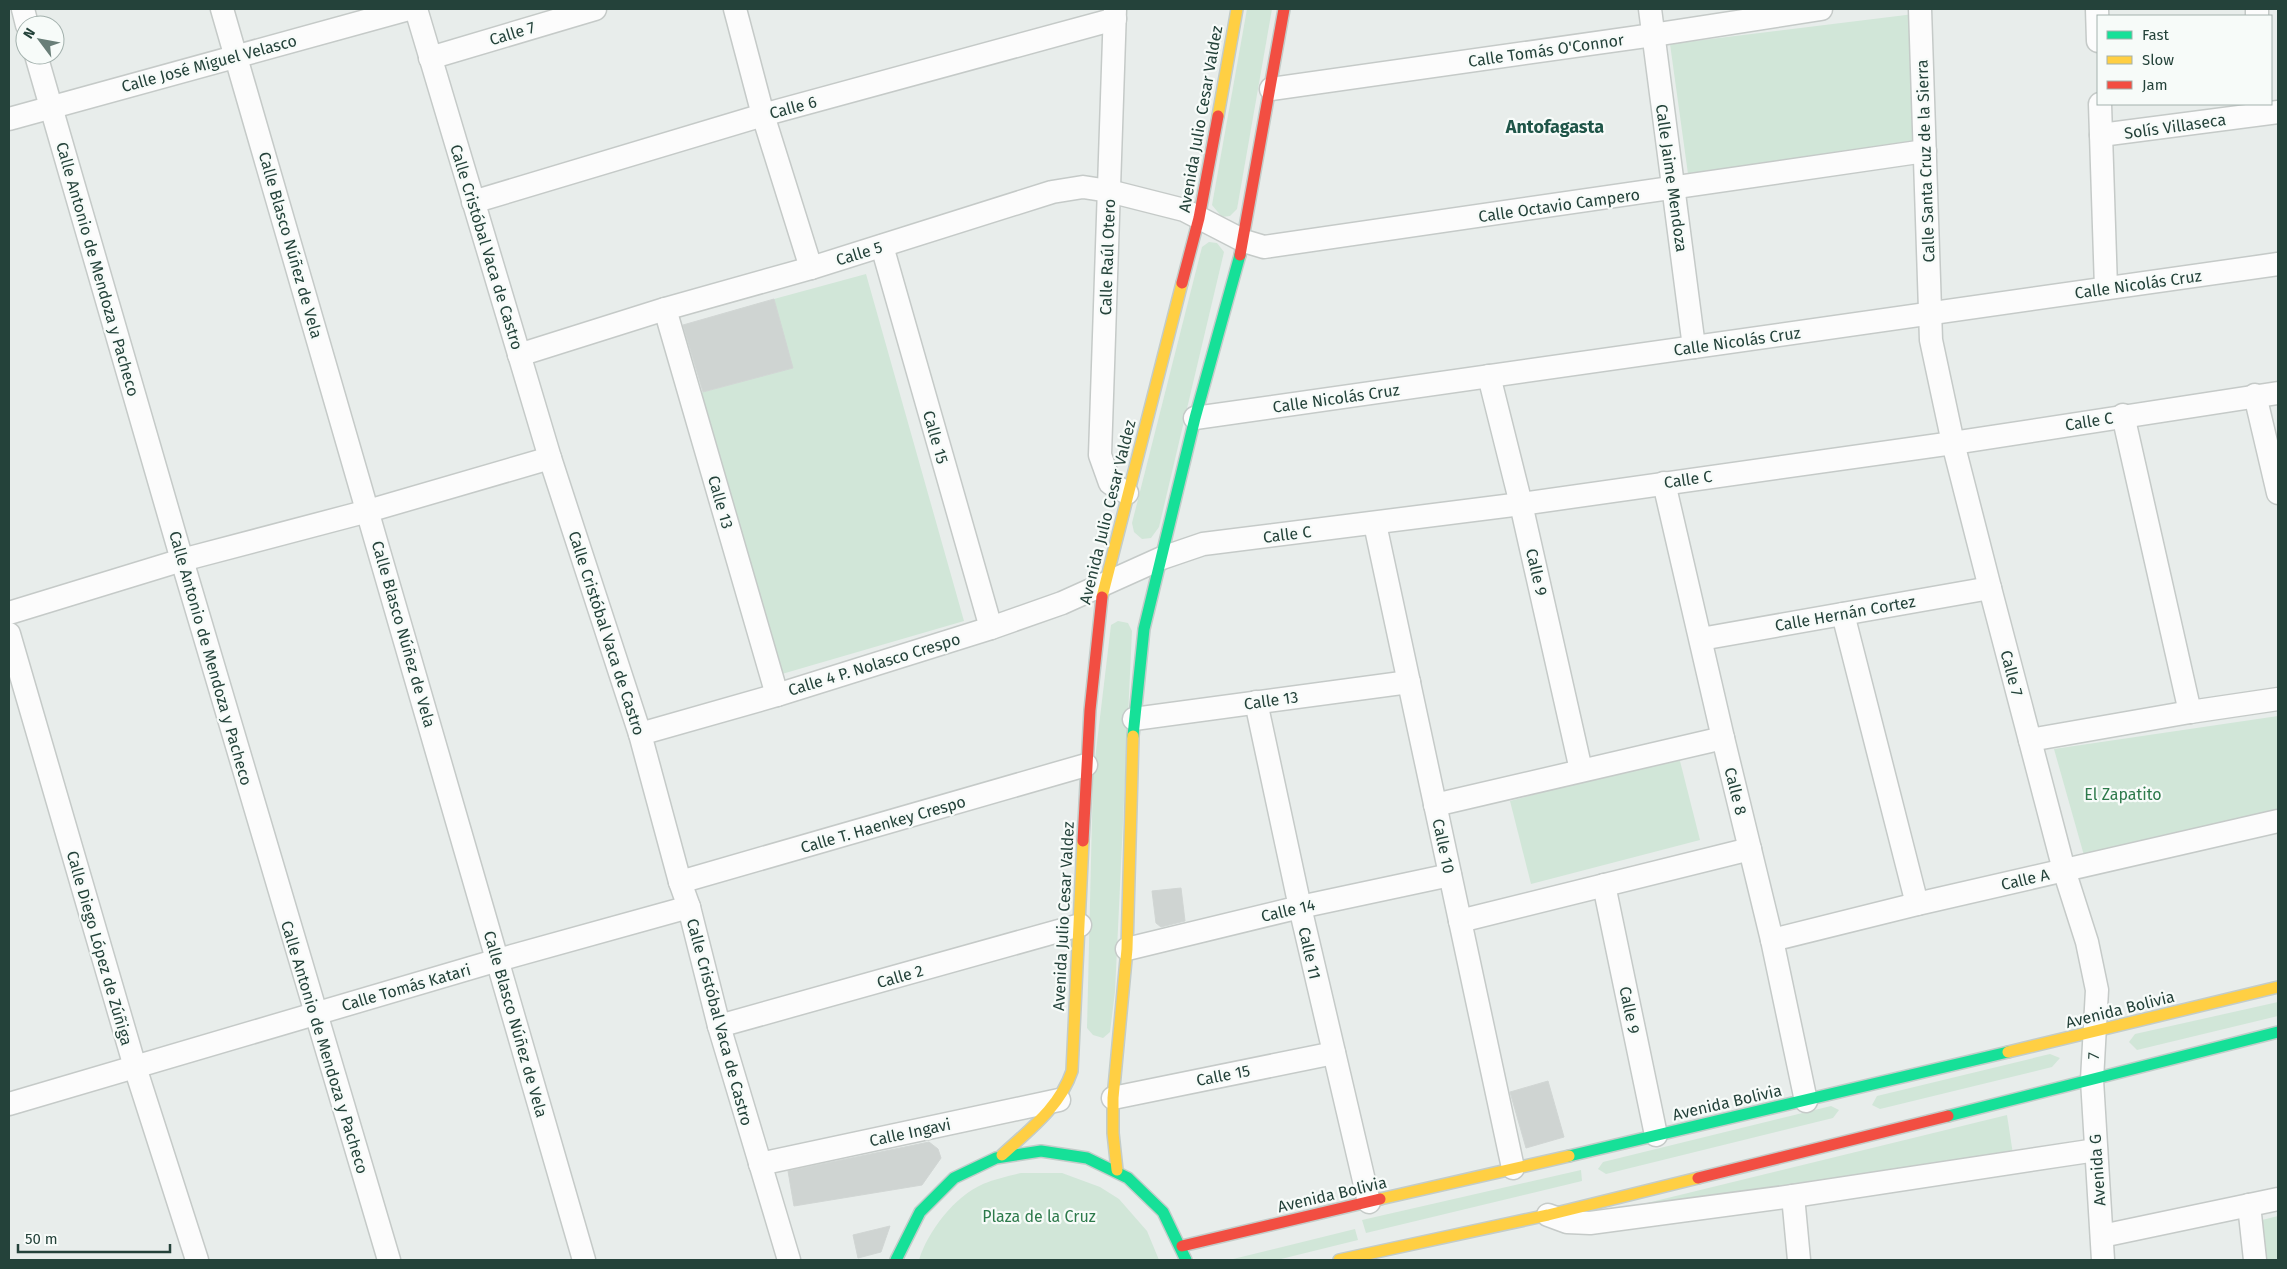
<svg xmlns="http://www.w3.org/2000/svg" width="2287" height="1269" font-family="'Fira Sans',sans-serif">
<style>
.green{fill:#d1e6d8}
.building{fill:#cfd4d2;stroke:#d1d6d4}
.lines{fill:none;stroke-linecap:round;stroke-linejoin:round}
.street-casing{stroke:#c5cac8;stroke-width:25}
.fast-casing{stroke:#c3ccc9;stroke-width:14}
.slow-casing{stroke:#c3ccc9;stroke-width:14}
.jam-casing{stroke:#c3ccc9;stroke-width:14}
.street{stroke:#fcfcfc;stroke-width:22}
.fast{stroke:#16e098;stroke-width:11}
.slow{stroke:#ffcf43;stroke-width:11}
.jam{stroke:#f24e42;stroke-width:11}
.labels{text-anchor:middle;stroke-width:4.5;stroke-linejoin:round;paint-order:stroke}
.street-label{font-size:16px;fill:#24423a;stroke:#f7fbf9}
.park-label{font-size:16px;fill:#2d7a4b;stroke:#f7fbf9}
.neighbourhood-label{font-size:18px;font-weight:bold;fill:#1f5548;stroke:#f7fbf9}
</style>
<rect width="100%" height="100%" fill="#e8edeb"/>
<!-- green -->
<g class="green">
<polygon points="1247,9 1272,9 1237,209 1230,216 1222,217 1212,205"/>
<polygon points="1914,14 1920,143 1688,174 1670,44"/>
<polygon points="1209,242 1217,243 1224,252 1159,527 1151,538 1142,539 1134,532 1132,523 1202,247"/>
<polygon points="866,274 964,621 775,676 696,394 792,368 774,299"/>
<polygon points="1118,621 1128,623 1132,631 1115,992 1110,1032 1103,1038 1093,1035 1087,1028 1093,776 1111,625"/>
<polygon points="2278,716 2278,811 2085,859 2054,749"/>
<polygon points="1679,757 1700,840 1531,884 1510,801"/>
<polygon points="2278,1002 2278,1016 2137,1050 2129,1042 2135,1034"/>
<polygon points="2050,1054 2060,1058 2052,1067 1880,1109 1872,1105 1877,1096"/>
<polygon points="1831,1106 1839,1110 1833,1118 1606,1174 1598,1169 1603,1162"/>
<polygon points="2007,1115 2013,1154 1598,1215"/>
<polygon points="1581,1170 1582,1181 1366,1233 1362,1220"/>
<path d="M 1021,1173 L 1062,1173 L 1100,1187 L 1119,1199 L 1147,1231 L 1159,1260 L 919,1260 C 928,1231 954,1197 983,1184 C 995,1179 1009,1176 1021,1173 Z"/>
<polygon points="2278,1216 2278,1260 2263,1260 2258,1221"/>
<polygon points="1355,1229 1358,1240 1277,1260 1229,1260"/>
</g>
<!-- building -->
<g class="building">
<polygon points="774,299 793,368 703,392 683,325"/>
<polygon points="1181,888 1185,921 1161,927 1156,923 1152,891"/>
<polygon points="1548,1081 1564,1137 1526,1148 1510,1092"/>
<polygon points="929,1142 938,1149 941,1158 922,1185 794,1206 788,1171"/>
<polygon points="890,1226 881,1252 858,1258 853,1235"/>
</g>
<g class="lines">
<!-- street casing -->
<g class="street-casing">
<g id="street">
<polyline points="23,9 27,25"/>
<polyline points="222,9 584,1260"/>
<polyline points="416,9 550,458 640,734 680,882 689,907 719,1026 789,1260"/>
<polyline points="735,9 763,115 811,268"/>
<polyline points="1115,9 1100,455 1110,483 1127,493"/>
<polyline points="1650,9 1694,347"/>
<polyline points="1920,9 1931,340 1953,443 1990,588 2064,870 2087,942 2097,990 2092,1080 2103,1260"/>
<polyline points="2097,9 2098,41"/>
<polyline points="2257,9 2257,16"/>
<polyline points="36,55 182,560 389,1260"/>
<polyline points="430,58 595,9"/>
<polyline points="1271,89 1653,35 1821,9"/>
<polyline points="2100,104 2106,288"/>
<polyline points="9,119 409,9"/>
<polyline points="2101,135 2278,112"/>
<polyline points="473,202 763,115 1115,19"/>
<polyline points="882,246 991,628"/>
<polyline points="665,309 777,695"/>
<polyline points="519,355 665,309 811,268 1052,192 1083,187 1109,191 1184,210 1244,241 1264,247 1925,151"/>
<polyline points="1489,376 1521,504 1581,770"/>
<polyline points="2255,395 2278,493"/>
<polyline points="2123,415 2190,712"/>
<polyline points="1195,418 2278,264"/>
<polyline points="1664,483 1723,738 1772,940 1806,1101"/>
<polyline points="1375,524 1513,1168"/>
<polyline points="9,613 182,560 368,511 550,458"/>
<polyline points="1843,614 1917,904"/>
<polyline points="9,634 135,1067 197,1260"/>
<polyline points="1701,639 1990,588"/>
<polyline points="1256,702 1300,907 1369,1202"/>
<polyline points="1134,719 1409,682"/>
<polyline points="640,734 777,695 991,628 1062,603 1162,558 1203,544 1521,504 1953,443 2278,393"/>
<polyline points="2030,740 2190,712 2278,699"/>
<polyline points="1435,805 1723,738"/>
<polyline points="680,882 1086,765"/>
<polyline points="1604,885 1656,1135"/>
<polyline points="1460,921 1750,849"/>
<polyline points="1772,940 1917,904 2278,821"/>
<polyline points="1127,949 1300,907 1450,875"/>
<polyline points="719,1026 1080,925"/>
<polyline points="1113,1098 1334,1053"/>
<polyline points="9,1104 498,960 689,907"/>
<polyline points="760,1164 1059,1100"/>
<polyline points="1793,1196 1799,1260"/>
<polyline points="2249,1205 2255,1260"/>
<polyline points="1548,1215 1567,1222 1590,1223 1793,1196 2096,1150"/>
<polyline points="2102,1236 2278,1199"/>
</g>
</g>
<!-- fast casing -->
<g class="fast-casing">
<g id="fast">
<polyline points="1133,736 1144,629 1195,418 1240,255"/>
<polyline points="1948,1116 2278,1032"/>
<polyline points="1569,1156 2008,1052"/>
<polyline points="896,1260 920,1212 954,1178 996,1158 1041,1151 1087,1158 1128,1178 1163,1212 1186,1260"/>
</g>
</g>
<!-- slow casing -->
<g class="slow-casing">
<g id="slow">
<polyline points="1218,116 1237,9"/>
<polyline points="1102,597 1182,283"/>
<polyline points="2008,1052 2278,987"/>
<path d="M 1002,1155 C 1029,1130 1060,1107 1072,1071 L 1083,841"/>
<polyline points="1117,1170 1113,1133 1113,1098 1127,949 1133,736"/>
<polyline points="1380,1199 1569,1156"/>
<polyline points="1339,1260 1548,1215 1698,1178"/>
</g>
</g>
<!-- jam casing -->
<g class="jam-casing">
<g id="jam">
<polyline points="1240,255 1284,9"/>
<polyline points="1182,283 1199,218 1218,116"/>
<polyline points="1083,841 1090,710 1102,597"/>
<polyline points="1698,1178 1948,1116"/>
<polyline points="1182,1246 1380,1199"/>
</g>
</g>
<!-- street -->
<use href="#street" class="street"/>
<!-- fast -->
<use href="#fast" class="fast"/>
<!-- slow -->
<use href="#slow" class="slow"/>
<!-- jam -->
<use href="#jam" class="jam"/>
</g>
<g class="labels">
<!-- street labels -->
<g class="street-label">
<text transform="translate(512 33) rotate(-17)" y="6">Calle 7</text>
<text transform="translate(1546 50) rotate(-8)" y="6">Calle Tomás O'Connor</text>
<text transform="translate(209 63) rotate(-15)" y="6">Calle José Miguel Velasco</text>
<text transform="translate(793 107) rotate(-15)" y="6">Calle 6</text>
<text transform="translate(1200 119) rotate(-80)" y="6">Avenida Julio Cesar Valdez</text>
<text transform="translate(2175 126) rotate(-8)" y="6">Solís Villaseca</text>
<text transform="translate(1925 161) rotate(-92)" y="6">Calle Santa Cruz de la Sierra</text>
<text transform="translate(1672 178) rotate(82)" y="6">Calle Jaime Mendoza</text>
<text transform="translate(1559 205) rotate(-8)" y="6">Calle Octavio Campero</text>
<text transform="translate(291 245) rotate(74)" y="6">Calle Blasco Núñez de Vela</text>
<text transform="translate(487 247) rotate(73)" y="6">Calle Cristóbal Vaca de Castro</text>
<text transform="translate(859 253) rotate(-17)" y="6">Calle 5</text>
<text transform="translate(1107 257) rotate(-88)" y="6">Calle Raúl Otero</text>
<text transform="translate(98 269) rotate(74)" y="6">Calle Antonio de Mendoza y Pacheco</text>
<text transform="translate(2138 284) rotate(-8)" y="6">Calle Nicolás Cruz</text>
<text transform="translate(1737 341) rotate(-8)" y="6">Calle Nicolás Cruz</text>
<text transform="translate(1336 398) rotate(-8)" y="6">Calle Nicolás Cruz</text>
<text transform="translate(2089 421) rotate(-9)" y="6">Calle C</text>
<text transform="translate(936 437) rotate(74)" y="6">Calle 15</text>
<text transform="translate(1688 479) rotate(-8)" y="6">Calle C</text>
<text transform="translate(721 502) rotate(74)" y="6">Calle 13</text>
<text transform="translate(1107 512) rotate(-76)" y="6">Avenida Julio Cesar Valdez</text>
<text transform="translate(1287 534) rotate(-7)" y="6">Calle C</text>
<text transform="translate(1537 572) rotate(77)" y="6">Calle 9</text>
<text transform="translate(1845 613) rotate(-10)" y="6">Calle Hernán Cortez</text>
<text transform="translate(607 633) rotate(72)" y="6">Calle Cristóbal Vaca de Castro</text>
<text transform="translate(404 634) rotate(74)" y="6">Calle Blasco Núñez de Vela</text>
<text transform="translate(211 658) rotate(74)" y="6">Calle Antonio de Mendoza y Pacheco</text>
<text transform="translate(874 664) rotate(-17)" y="6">Calle 4 P. Nolasco Crespo</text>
<text transform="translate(2012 673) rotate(75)" y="6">Calle 7</text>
<text transform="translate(1271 700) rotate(-8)" y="6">Calle 13</text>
<text transform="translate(1736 791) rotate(76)" y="6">Calle 8</text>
<text transform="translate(883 824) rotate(-16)" y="6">Calle T. Haenkey Crespo</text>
<text transform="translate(1444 846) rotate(78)" y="6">Calle 10</text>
<text transform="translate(2025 879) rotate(-13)" y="6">Calle A</text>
<text transform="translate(1288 910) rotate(-13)" y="6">Calle 14</text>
<text transform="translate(1063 916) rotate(-87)" y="6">Avenida Julio Cesar Valdez</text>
<text transform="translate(100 948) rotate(74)" y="6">Calle Diego López de Zúñiga</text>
<text transform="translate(1310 953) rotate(77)" y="6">Calle 11</text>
<text transform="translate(900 976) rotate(-16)" y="6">Calle 2</text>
<text transform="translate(406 987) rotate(-16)" y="6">Calle Tomás Katari</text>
<text transform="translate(2120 1009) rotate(-14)" y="6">Avenida Bolivia</text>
<text transform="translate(1630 1010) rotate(78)" y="6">Calle 9</text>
<text transform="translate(720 1022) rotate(75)" y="6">Calle Cristóbal Vaca de Castro</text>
<text transform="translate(516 1024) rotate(74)" y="6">Calle Blasco Núñez de Vela</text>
<text transform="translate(325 1047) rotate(73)" y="6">Calle Antonio de Mendoza y Pacheco</text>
<text transform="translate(2093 1056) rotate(-87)" y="6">7</text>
<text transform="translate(1223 1075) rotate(-11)" y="6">Calle 15</text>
<text transform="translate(1727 1102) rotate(-13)" y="6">Avenida Bolivia</text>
<text transform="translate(910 1132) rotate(-12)" y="6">Calle Ingavi</text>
<text transform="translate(2097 1170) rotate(-94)" y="6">Avenida G</text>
<text transform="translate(1332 1194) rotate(-13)" y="6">Avenida Bolivia</text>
</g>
<!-- park labels -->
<g class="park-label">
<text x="2123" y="800">El Zapatito</text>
<text x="1039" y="1222">Plaza de la Cruz</text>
</g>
<!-- neighbourhood labels -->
<g class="neighbourhood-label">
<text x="1555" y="133">Antofagasta</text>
</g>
</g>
<!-- border -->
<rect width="2287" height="1269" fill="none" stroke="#24423a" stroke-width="20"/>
<!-- legend -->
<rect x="2097" y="15" width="175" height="90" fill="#f7fbf9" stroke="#a3b1ad"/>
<rect x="2107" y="31" width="25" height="8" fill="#16e098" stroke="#a3b1ad"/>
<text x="2142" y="40" font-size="15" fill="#24423a">Fast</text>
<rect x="2107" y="56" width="25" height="8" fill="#ffcf43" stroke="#a3b1ad"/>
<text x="2142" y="65" font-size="15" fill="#24423a">Slow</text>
<rect x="2107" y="81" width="25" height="8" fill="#f24e42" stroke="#a3b1ad"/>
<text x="2142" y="90" font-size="15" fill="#24423a">Jam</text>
<!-- north arrow -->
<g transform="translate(40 40) rotate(302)"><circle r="24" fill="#f7fbf9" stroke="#a3b1ad"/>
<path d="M0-4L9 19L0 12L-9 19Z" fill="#697e78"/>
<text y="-8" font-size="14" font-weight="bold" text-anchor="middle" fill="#24423a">N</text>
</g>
<!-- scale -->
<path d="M18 1244v8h152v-8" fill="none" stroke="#24423a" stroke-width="2.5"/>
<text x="25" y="1244" font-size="15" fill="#24423a" stroke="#f7fbf9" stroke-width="4" paint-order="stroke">50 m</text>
</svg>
